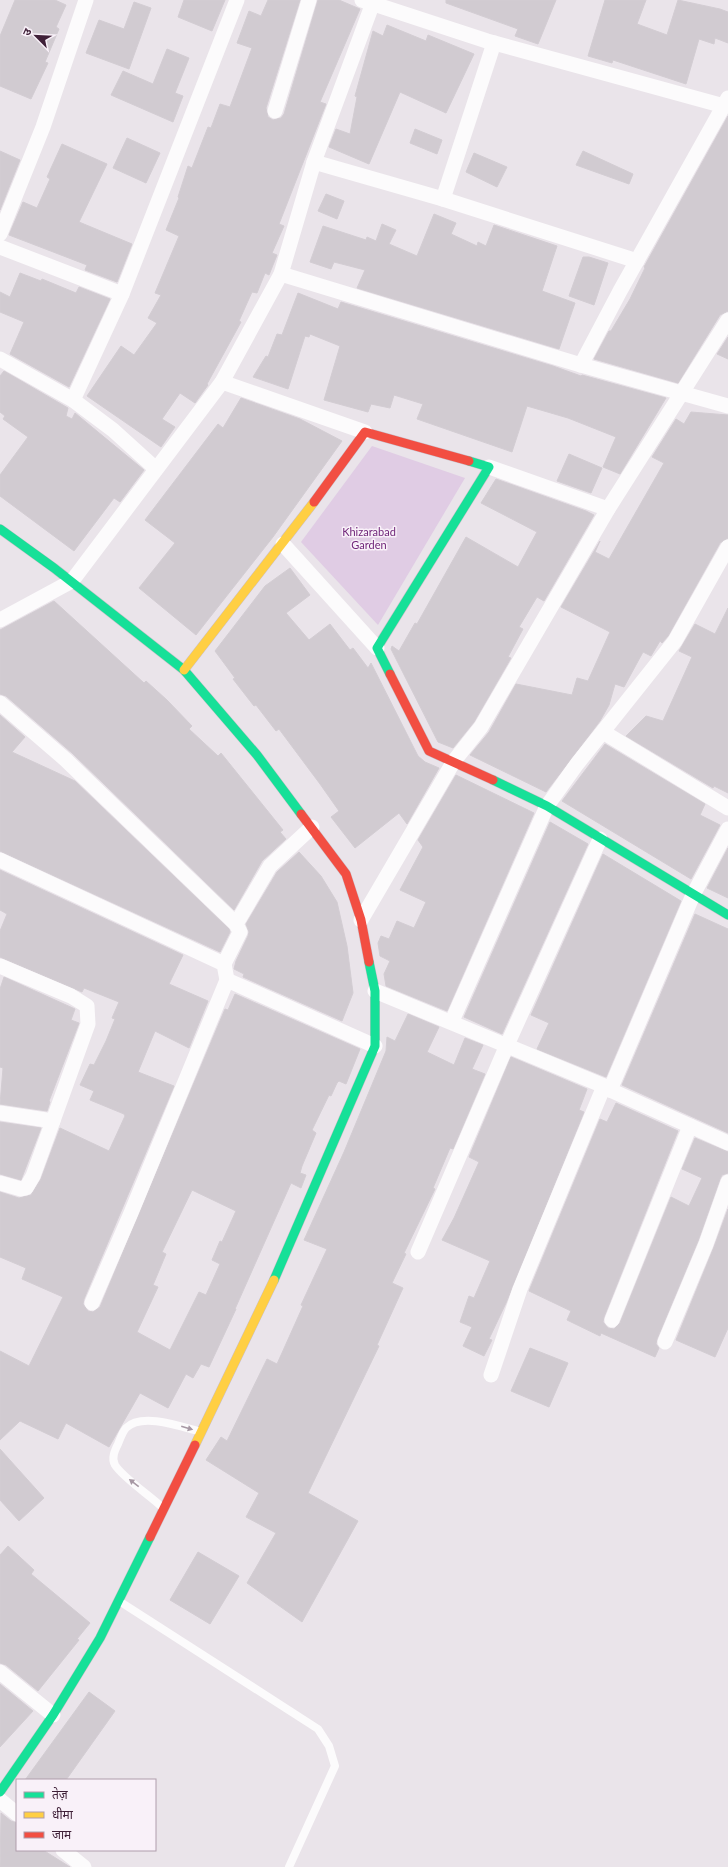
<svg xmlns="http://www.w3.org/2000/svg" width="728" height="1867" font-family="Lato,'Noto Sans Devanagari',sans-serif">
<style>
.green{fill:#e0cce4}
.building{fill:#d1cbd1;stroke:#d3cdd3;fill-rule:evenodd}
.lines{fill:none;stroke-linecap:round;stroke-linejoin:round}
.fast-casing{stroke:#cabfc8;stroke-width:10}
.slow-casing{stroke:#cabfc8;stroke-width:10}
.jam-casing{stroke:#cabfc8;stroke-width:10}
.lane{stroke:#fcfbfc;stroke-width:8}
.street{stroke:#fcfbfc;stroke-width:15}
.fast{stroke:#16e098;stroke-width:9}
.slow{stroke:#ffcf43;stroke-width:9}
.jam{stroke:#f24e42;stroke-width:9}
.oneway{fill:#a798a4}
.labels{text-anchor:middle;stroke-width:3;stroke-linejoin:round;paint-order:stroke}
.park-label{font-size:11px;fill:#702679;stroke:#f9f1f9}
</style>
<rect width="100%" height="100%" fill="#eae4ea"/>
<!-- green -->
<polygon class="green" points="372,446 465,478 378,625 301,542"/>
<!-- building -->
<g class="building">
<polygon points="15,0 55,0 66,5 56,27 59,29 45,62 48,63 31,99 0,86 0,36"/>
<polygon points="184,0 225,0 212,31 178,17"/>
<polygon points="268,0 300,0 266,108 268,117 273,120 281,118 284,114 318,0 339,0 360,9 320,102 326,104 279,224 284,226 272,253 277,255 269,275 265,273 257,293 252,292 239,321 241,322 207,384 208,385 195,403 180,393 162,419 175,427 161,447 87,396 121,346 134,355 157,323 148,318 161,295 155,293 179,236 166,230 179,198 178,197 188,166 192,168 208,127 211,128 220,104 230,107 252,48 237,43 249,11 261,16"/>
<polygon points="446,0 556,0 538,44 515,36 518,29 446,3"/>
<polygon points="605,0 646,0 637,24 667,35 678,0 720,9 728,12 728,43 715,38 714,44 699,39 686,84 613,60 612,63 588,56"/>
<polygon points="134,2 151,8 129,69 86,53 99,20 124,29"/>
<polygon points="387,25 426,41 428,35 474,54 446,113 400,92 369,164 329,147 336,129 350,134 357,97 355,96 373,31 383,36"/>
<polygon points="167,49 189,58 175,93 183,96 173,122 111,95 123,71 153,84"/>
<polygon points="728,116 728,311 720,315 678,383 594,359 609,331 611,331 630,299 645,268 644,267"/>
<polygon points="415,129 442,140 437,154 410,143"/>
<polygon points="127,138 160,153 146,183 113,168"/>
<polygon points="62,144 107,164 79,222 132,244 117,282 85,270 87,265 9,235 23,202 37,208 50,179 47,177"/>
<polygon points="0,151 20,160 0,210"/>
<polygon points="583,151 633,174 629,184 576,165"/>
<polygon points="474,153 507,167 497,187 466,172"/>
<polygon points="326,194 344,201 337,219 318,211"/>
<polygon points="434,214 456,223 451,234 477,246 478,242 486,246 494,225 557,246 542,291 575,303 559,349 357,288 365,270 334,262 331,269 310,262 323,226 366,240 367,237 376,241 382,224 396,230 389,244 417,256"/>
<polygon points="583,257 589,257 608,263 594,305 569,296"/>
<polygon points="20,273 41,281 42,279 76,293 79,287 110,299 69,387 10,354 24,322 0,312 0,292 10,297"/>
<polygon points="298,293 338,309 341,302 553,366 581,376 582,375 666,398 620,474 603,467 616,437 568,418 527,406 512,452 417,419 423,404 394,395 390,408 371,404 368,412 324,400 340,346 310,334 309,337 305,336 288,389 253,377 266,356 268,357 277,334 282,335"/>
<polygon points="728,337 728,359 717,354"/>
<polygon points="4,371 68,408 66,416 72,419 75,413 144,470 120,502 114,498 74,551 0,496 0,475 28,437 3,419 5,416 0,412 0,376"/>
<polygon points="241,398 300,419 342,441 273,537 196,635 139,588 175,543 145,520 218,424 223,428"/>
<polygon points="691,412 728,415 728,538 720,543 668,636 662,643 660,641 651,656 643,652 624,687 615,684 609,705 600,721 546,792 470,755 489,732 516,684 572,695 577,678 588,681 610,632 561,607 600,541 595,552 609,559 664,463 652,457 676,419 684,424"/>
<polygon points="569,454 602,468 591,493 557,481"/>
<polygon points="496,479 586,511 594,515 544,601 537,597 519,627 523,629 508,657 511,658 474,722 453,748 438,742 391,649 392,646 399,651 415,623 417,624 466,537 518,567 537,532 481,503"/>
<polygon points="290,568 310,595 286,613 309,640 330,624 350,650 353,648 368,668 371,663 418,756 425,762 439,768 407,824 399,813 355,848 331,817 339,811 320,784 279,729 276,731 256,705 254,706 233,679 235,678 215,651 265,586"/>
<polygon points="54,601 144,683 146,681 167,700 192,726 189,729 218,756 221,753 283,830 280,832 286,839 262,861 234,910 72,753 6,696 0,694 0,630"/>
<polygon points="728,608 728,793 714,786 713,788 626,736 646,716 663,721 692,657 679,651 695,624 715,634"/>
<polygon points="0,715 25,737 12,752 75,781 229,929 230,932 220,952 0,851"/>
<polygon points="605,744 705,804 700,815 720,825 691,879 562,801"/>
<polygon points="456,775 534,813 447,1011 386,986 384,974 390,961 380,956 378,943 381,936 389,939 397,921 414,928 426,902 400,890 423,847 418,840"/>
<polygon points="550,822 588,844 502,1034 464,1017"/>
<polygon points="728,848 728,898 707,888"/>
<polygon points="299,852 321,876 337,902 347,946 353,993 342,1021 243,977 244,974 234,969 236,961 248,936 249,932 246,924 277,872"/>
<polygon points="603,854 681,901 606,1077 537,1049 549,1023 531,1015"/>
<path d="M 0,870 L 183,955 L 169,984 L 208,1001 L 189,1048 L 155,1031 L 138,1072 L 174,1086 L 84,1299 L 83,1304 L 88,1311 L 93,1312 L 100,1307 L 225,1009 L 228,1010 L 235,994 L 360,1049 L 346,1084 L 339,1081 L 337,1083 L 331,1096 L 329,1095 L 312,1130 L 316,1133 L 302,1166 L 300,1173 L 306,1175 L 301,1188 L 291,1183 L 235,1309 L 236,1309 L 209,1367 L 201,1364 L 193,1378 L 186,1374 L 168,1408 L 140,1393 L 109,1447 L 66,1423 L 58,1439 L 20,1421 L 0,1440 L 0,1351 L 29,1366 L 63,1297 L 22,1279 L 26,1268 L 0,1257 L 0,1192 L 19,1198 L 31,1195 L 41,1179 L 60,1128 L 109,1151 L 125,1116 L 124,1114 L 90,1100 L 94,1091 L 80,1085 L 90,1064 L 94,1065 L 106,1041 L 115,1019 L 112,1018 L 119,1002 L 84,988 L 82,992 L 0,957 L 0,931 L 7,914 L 0,910 ZM 192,1190 L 236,1211 L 222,1242 L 220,1241 L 212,1260 L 220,1264 L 206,1295 L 199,1292 L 170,1350 L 137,1332 L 158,1287 L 153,1285 L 166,1254 L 162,1252 Z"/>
<polygon points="695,914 728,929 728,1133 622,1085"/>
<polygon points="4,977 75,1009 71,1020 79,1023 49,1101 50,1102 47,1111 0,1104 3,1068 0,1067 0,989"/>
<polygon points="408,1014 439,1027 427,1052 454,1065 465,1038 483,1045 472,1069 485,1074 453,1149 450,1148 433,1188 435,1189 404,1253 406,1254 392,1283 403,1288 377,1345 379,1346 308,1493 358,1521 302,1622 247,1583 276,1533 246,1517 259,1493 206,1460 221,1437 227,1441 267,1359 277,1364 303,1306 301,1305 327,1249 304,1240 344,1152 386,1051 387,1037 395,1041"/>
<polygon points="511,1057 587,1089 579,1110 584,1112 506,1303 489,1339 492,1340 484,1356 463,1346 472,1327 460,1322 469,1296 474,1298 490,1261 442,1240 454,1218 479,1162 469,1157"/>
<polygon points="616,1103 678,1131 604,1317 603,1322 608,1328 614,1329 620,1323 671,1197 689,1206 702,1178 682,1169 695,1138 728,1152 728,1173 722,1175 720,1179 698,1241 657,1339 656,1344 659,1348 655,1357 601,1333 600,1336 567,1320 571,1311 529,1291 600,1119 607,1122"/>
<polygon points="0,1122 41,1128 21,1180 0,1174"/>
<polygon points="728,1209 728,1328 715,1357 676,1340 714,1247"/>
<polygon points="530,1348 568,1363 549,1407 511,1391"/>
<polygon points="0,1449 44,1498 19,1521 0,1500"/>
<polygon points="8,1546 34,1570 31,1574 90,1623 77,1639 79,1640 38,1691 6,1665 0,1663 0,1555"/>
<polygon points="198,1552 239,1576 210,1624 170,1600"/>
<polygon points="0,1684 33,1711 0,1747"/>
<polygon points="89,1692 115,1711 66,1780 25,1780"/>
<polygon points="1,1813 11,1821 17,1823 17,1850 43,1850 70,1867 0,1867"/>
</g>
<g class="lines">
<!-- fast casing -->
<g class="fast-casing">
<g id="fast">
<polyline points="0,529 54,568 184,670 257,755 301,814"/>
<polyline points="390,674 377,648 489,467 469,461"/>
<polyline points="493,780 547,806 728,915"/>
<polyline points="274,1280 375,1046 375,991 369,962"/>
<polyline points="0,1792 53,1715 100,1638 150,1537"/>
</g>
</g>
<!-- slow casing -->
<g class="slow-casing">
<g id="slow">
<polyline points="184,670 314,502"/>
<polyline points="195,1445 274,1280"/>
</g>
</g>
<!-- jam casing -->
<g class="jam-casing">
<g id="jam">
<polyline points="314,502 365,432 469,461"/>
<polyline points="390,674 429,751 493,780"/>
<polyline points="301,814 346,874 361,920 369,962"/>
<polyline points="150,1537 195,1445"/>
</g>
</g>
<!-- lane -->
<g class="lane">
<path d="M 163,1508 C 151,1496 123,1478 115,1465 C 111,1458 115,1450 118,1444 C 120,1439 123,1431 126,1428 C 142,1412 182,1427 201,1432"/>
<polyline points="119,1601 318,1729 329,1746 335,1766 289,1867"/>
</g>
<!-- street -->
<g class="street">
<polyline points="362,0 487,41 724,106"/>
<polyline points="275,111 309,0"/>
<polyline points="314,162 443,199 637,261"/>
<polyline points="443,199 494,43"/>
<polyline points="0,234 43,127 86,0"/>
<polyline points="0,247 122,294"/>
<polyline points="281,274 581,365 728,406"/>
<polyline points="0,359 73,400 113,430 156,469"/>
<polyline points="581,365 620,291 728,98"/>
<polyline points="222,382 365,432"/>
<polyline points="73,400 122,294 237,0"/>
<polyline points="489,467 608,509"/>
<polyline points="283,544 377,648"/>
<polyline points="0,620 72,581 222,382 281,274 314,162 374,0"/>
<polyline points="0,703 66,760 236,924"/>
<polyline points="603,732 728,808"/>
<polyline points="0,860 224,964 227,980 131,1213 92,1303"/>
<polyline points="361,920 454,761 481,727 608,509 728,320"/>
<polyline points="224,964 240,932 236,924 270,866 312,827"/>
<polyline points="0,966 71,996 87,1006 88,1024 33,1176 26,1188 21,1189 0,1183"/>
<polyline points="227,980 375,1046"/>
<polyline points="375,991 604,1086 610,1090 728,1143"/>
<polyline points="452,1021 547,806 577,764 675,641 728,547"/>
<polyline points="610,1090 693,895 728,829"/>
<polyline points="0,1113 53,1121"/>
<polyline points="418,1252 507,1045 600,839"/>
<polyline points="612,1320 690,1126"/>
<polyline points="665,1342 706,1244 728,1182"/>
<polyline points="491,1375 520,1289 604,1086"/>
<polyline points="0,1672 53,1715"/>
<polyline points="0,1800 17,1814"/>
<polyline points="63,1850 84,1867"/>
</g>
<!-- fast -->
<use href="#fast" class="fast"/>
<!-- slow -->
<use href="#slow" class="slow"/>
<!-- jam -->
<use href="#jam" class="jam"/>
</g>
<!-- one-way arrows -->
<defs><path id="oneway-solid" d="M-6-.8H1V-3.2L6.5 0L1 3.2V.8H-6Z"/></defs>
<g class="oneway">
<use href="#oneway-solid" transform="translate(187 1428) rotate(16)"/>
<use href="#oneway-solid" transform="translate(134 1483) rotate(-142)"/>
</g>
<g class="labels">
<!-- park labels -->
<g class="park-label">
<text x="369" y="536">Khizarabad<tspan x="369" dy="13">Garden</tspan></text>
</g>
</g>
<!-- legend -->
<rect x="16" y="1779" width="140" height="72" fill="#f9f1f9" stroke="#af9dac"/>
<rect x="24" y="1792" width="20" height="6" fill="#16e098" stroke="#af9dac"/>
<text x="52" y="1799" font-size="12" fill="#3f2038">तेज़</text>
<rect x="24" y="1812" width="20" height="6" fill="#ffcf43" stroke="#af9dac"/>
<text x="52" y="1819" font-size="12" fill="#3f2038">धीमा</text>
<rect x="24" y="1832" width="20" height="6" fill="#f24e42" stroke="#af9dac"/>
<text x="52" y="1839" font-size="12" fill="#3f2038">जाम</text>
<!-- north arrow -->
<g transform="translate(36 36) rotate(294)" stroke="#f9f1f9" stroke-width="3" paint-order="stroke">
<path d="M0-3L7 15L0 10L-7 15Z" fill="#3f2038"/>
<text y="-6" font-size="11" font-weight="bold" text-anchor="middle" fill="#3f2038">उ</text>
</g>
</svg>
